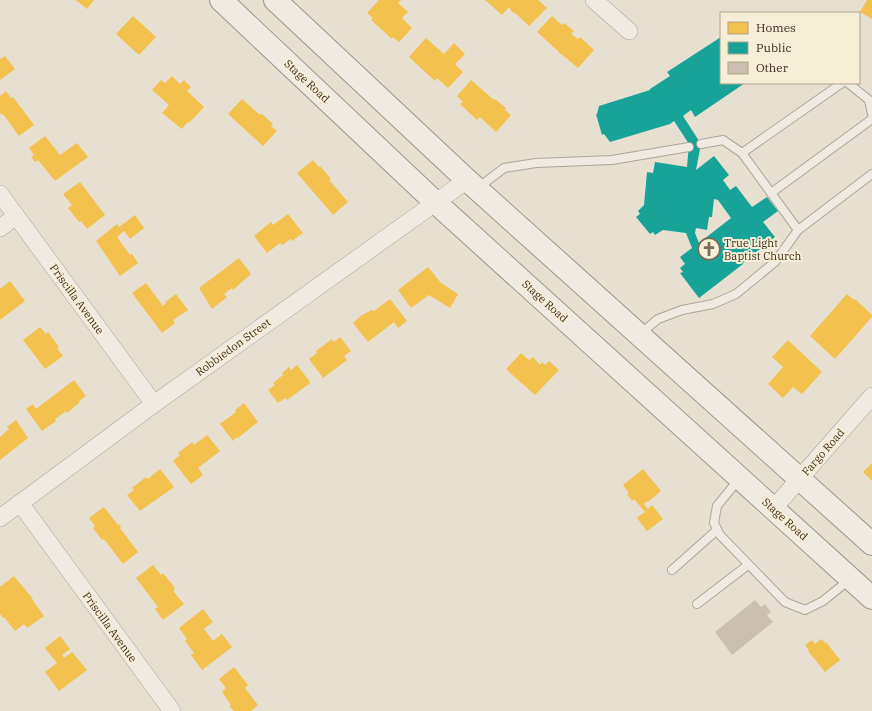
<svg xmlns="http://www.w3.org/2000/svg" width="872" height="711" font-family="'IBM Plex Serif',serif">
<style>
.homes{fill:#f2c14e}
.public{fill:#17a398;fill-rule:evenodd}
.building{fill:#cbbfb2}
.lines{fill:none;stroke-linecap:round;stroke-linejoin:round}
.service-casing{stroke:#ada599;stroke-width:10}
.minor-casing{stroke:#ada599;stroke-width:18}
.secondary-casing{stroke:#9c958a;stroke-width:24}
.service{stroke:#efebe3;stroke-width:8}
.minor{stroke:#efebe3;stroke-width:17}
.secondary{stroke:#efebe3;stroke-width:22}
.labels{text-anchor:middle;stroke-width:4;stroke-linejoin:round;paint-order:stroke}
.street-label{font-size:11px;fill:#3d2e20;stroke:#f7eed8}
.poi-label{font-size:11px;fill:#3d2e20;stroke:#f7eed8;text-anchor:start}
</style>
<rect width="100%" height="100%" fill="#e7e0d1"/>
<!-- homes -->
<g class="homes">
<polygon points="76,0 94,0 87,9"/>
<polygon points="379,0 401,0 398,3 408,12 402,18 412,28 399,42 393,37 392,39 371,20 373,18 367,13"/>
<polygon points="485,0 538,0 547,8 529,26 514,12 513,13 509,7 502,15"/>
<polygon points="867,0 872,0 872,19 860,12"/>
<polygon points="133,16 156,37 139,55 116,34"/>
<polygon points="552,16 562,25 564,23 574,31 571,34 578,39 580,37 594,50 578,68 560,53 559,53 558,51 537,32"/>
<polygon points="426,38 444,54 454,43 465,54 455,64 463,72 448,88 437,78 435,81 409,57"/>
<polygon points="5,56 15,69 0,80 0,59"/>
<polygon points="172,76 180,84 184,80 191,87 187,91 204,107 189,123 188,122 182,129 162,113 169,105 152,90 161,80 165,83"/>
<polygon points="471,80 494,100 495,99 506,108 505,110 511,115 496,132 480,117 477,120 460,104 463,102 457,96"/>
<polygon points="6,91 11,98 13,97 34,125 19,136 3,114 2,115 0,113 0,96"/>
<polygon points="242,99 260,115 262,114 273,124 271,126 277,131 263,146 228,114"/>
<polygon points="45,136 60,155 77,143 88,157 55,181 38,160 35,162 31,157 34,155 29,148"/>
<polygon points="313,160 319,167 320,166 331,179 329,180 348,202 333,215 297,173"/>
<polygon points="80,182 105,215 87,229 81,221 79,222 68,208 72,205 63,194"/>
<polygon points="288,214 303,233 292,241 291,239 282,245 280,243 267,253 254,236 271,222 273,225"/>
<polygon points="135,215 144,228 130,239 124,231 117,237 130,255 132,254 138,263 120,276 96,241 117,224 119,227"/>
<polygon points="239,258 251,274 233,290 232,288 224,294 227,297 212,309 199,288"/>
<polygon points="428,267 441,283 458,294 450,308 429,295 411,308 398,290"/>
<polygon points="10,281 25,301 0,320 0,289"/>
<polygon points="146,283 163,306 166,303 165,302 176,294 188,310 173,320 175,323 162,333 132,293"/>
<polygon points="847,294 854,300 855,299 872,315 872,317 835,359 810,336"/>
<polygon points="390,299 407,321 398,328 394,322 368,342 353,323 362,315 372,310 374,311"/>
<polygon points="40,327 46,334 48,332 59,347 57,348 63,356 45,369 23,340"/>
<polygon points="340,337 351,351 344,356 347,360 323,378 309,359 317,353 316,351 332,339 334,342"/>
<polygon points="788,340 822,372 802,394 793,387 783,398 768,384 783,367 772,357"/>
<polygon points="521,353 529,360 533,357 540,365 542,362 545,365 549,361 559,370 535,395 507,370 507,368"/>
<polygon points="297,365 310,382 309,384 287,400 285,398 278,403 268,390 275,385 273,383 283,375 282,373 289,367 291,370"/>
<polygon points="74,380 86,396 79,401 80,402 67,413 66,411 55,419 56,421 42,431 26,409 33,404 36,409"/>
<polygon points="244,403 258,422 238,438 237,437 233,441 220,424 236,412 235,410"/>
<polygon points="16,420 28,438 0,460 0,437 9,429 7,427"/>
<polygon points="207,435 220,451 198,468 203,475 191,484 173,461 180,455 178,453 192,442 194,445"/>
<polygon points="872,463 872,481 863,472"/>
<polygon points="160,469 174,487 140,511 127,495 134,490 132,488 146,477 148,479"/>
<polygon points="643,469 661,491 648,502 647,501 644,504 648,509 652,505 663,519 647,531 637,518 645,512 634,499 632,501 627,494 629,493 623,485"/>
<polygon points="104,507 118,525 119,524 121,527 120,528 138,552 123,564 104,539 102,540 93,528 95,526 89,518"/>
<polygon points="153,565 161,575 163,573 172,584 175,589 173,591 184,604 163,620 155,609 158,607 136,578"/>
<polygon points="14,576 33,599 32,599 44,616 27,628 24,624 15,631 4,617 3,618 0,614 0,587"/>
<polygon points="203,609 213,622 204,629 213,641 222,634 232,647 202,670 191,655 194,653 185,641 187,639 179,628"/>
<polygon points="60,636 70,649 62,655 64,658 72,652 87,670 59,691 45,672 57,663 45,648"/>
<polygon points="821,639 825,643 826,642 840,660 825,672 808,651 809,650 805,645 812,640 815,644"/>
<polygon points="234,667 248,685 245,688 258,705 251,711 234,711 229,706 231,705 222,692 226,688 219,679"/>
</g>
<!-- public -->
<path class="public" d="M 721,37 L 721,83 L 745,83 L 695,117 L 691,110 L 683,116 L 701,144 L 696,170 L 714,156 L 729,175 L 723,180 L 730,190 L 736,186 L 752,207 L 767,197 L 778,211 L 763,222 L 775,237 L 743,263 L 743,264 L 699,298 L 680,273 L 683,272 L 680,268 L 685,264 L 680,257 L 692,248 L 686,233 L 663,230 L 655,235 L 653,232 L 650,234 L 636,217 L 640,214 L 638,211 L 644,205 L 647,172 L 653,173 L 655,162 L 687,167 L 689,144 L 674,121 L 670,124 L 610,142 L 604,134 L 602,135 L 596,114 L 597,114 L 599,106 L 650,90 L 650,89 L 670,76 L 667,72 ZM 714,199 L 718,200 L 731,218 L 699,243 L 695,233 L 696,228 L 707,230 L 709,217 L 712,217 Z"/>
<!-- building -->
<polygon class="building" points="755,600 761,607 765,604 771,612 767,615 773,622 732,655 715,632"/>
<g class="lines">
<!-- service casing -->
<g class="service-casing">
<g id="service">
<polyline points="848,83 869,100 872,114"/>
<polyline points="701,144 723,140 742,153"/>
<polyline points="478,188 504,168 536,163 612,160 689,147"/>
<polyline points="771,193 872,119"/>
<polyline points="798,230 742,153 842,83"/>
<polyline points="640,334 658,319 682,310 713,304 736,294 775,262 798,230 872,174"/>
<polyline points="739,479 717,506 714,523 720,535 785,602 805,610 823,601 849,580"/>
<polyline points="672,570 717,530"/>
<polyline points="697,604 748,565"/>
</g>
</g>
<!-- minor casing -->
<g class="minor-casing">
<g id="minor">
<polyline points="594,0 629,31"/>
<polyline points="0,194 154,404"/>
<polyline points="0,228 16,216"/>
<polyline points="20,503 172,711"/>
<polyline points="773,509 872,396"/>
<polyline points="0,518 154,404 467,180"/>
</g>
</g>
<!-- secondary casing -->
<g class="secondary-casing">
<g id="secondary">
<polyline points="221,0 435,202 872,598"/>
<polyline points="275,0 467,180 872,544"/>
</g>
</g>
<!-- service -->
<use href="#service" class="service"/>
<!-- minor -->
<use href="#minor" class="minor"/>
<!-- secondary -->
<use href="#secondary" class="secondary"/>
</g>
<!-- icons -->
<defs>
<g id="church-ring" transform="scale(1.15)"><circle r="9.5" fill="#f7eed8" stroke="#786c5e" stroke-width="1.5"/><path d="M-1.2-6h2.4v3.5h3.3v2.4h-3.3V6h-2.4V-.1h-3.3v-2.4h3.3Z" fill="#786c5e"/></g>
</defs>
<g fill-rule="evenodd">
<use href="#church-ring" x="709" y="249"/>
</g>
<g class="labels">
<!-- street labels -->
<g class="street-label">
<text transform="translate(307 81) rotate(43)" y="4">Stage Road</text>
<text transform="translate(77 299) rotate(54)" y="4">Priscilla Avenue</text>
<text transform="translate(545 301) rotate(42)" y="4">Stage Road</text>
<text transform="translate(233 347) rotate(-36)" y="4">Robbiedon Street</text>
<text transform="translate(823 452) rotate(-49)" y="4">Fargo Road</text>
<text transform="translate(785 519) rotate(42)" y="4">Stage Road</text>
<text transform="translate(110 627) rotate(54)" y="4">Priscilla Avenue</text>
</g>
<!-- poi labels -->
<g class="poi-label">
<text x="724" y="247">True Light<tspan x="724" dy="13">Baptist Church</tspan></text>
</g>
</g>
<!-- legend -->
<rect x="720" y="12" width="140" height="72" fill="#f7eed8" stroke="#ada18e"/>
<rect x="728" y="22" width="20" height="12" fill="#f2c14e" stroke="#ada18e"/>
<text x="756" y="32" font-size="12" fill="#3d2e20">Homes</text>
<rect x="728" y="42" width="20" height="12" fill="#17a398" stroke="#ada18e"/>
<text x="756" y="52" font-size="12" fill="#3d2e20">Public</text>
<rect x="728" y="62" width="20" height="12" fill="#cbbfb2" stroke="#ada18e"/>
<text x="756" y="72" font-size="12" fill="#3d2e20">Other</text>
</svg>
